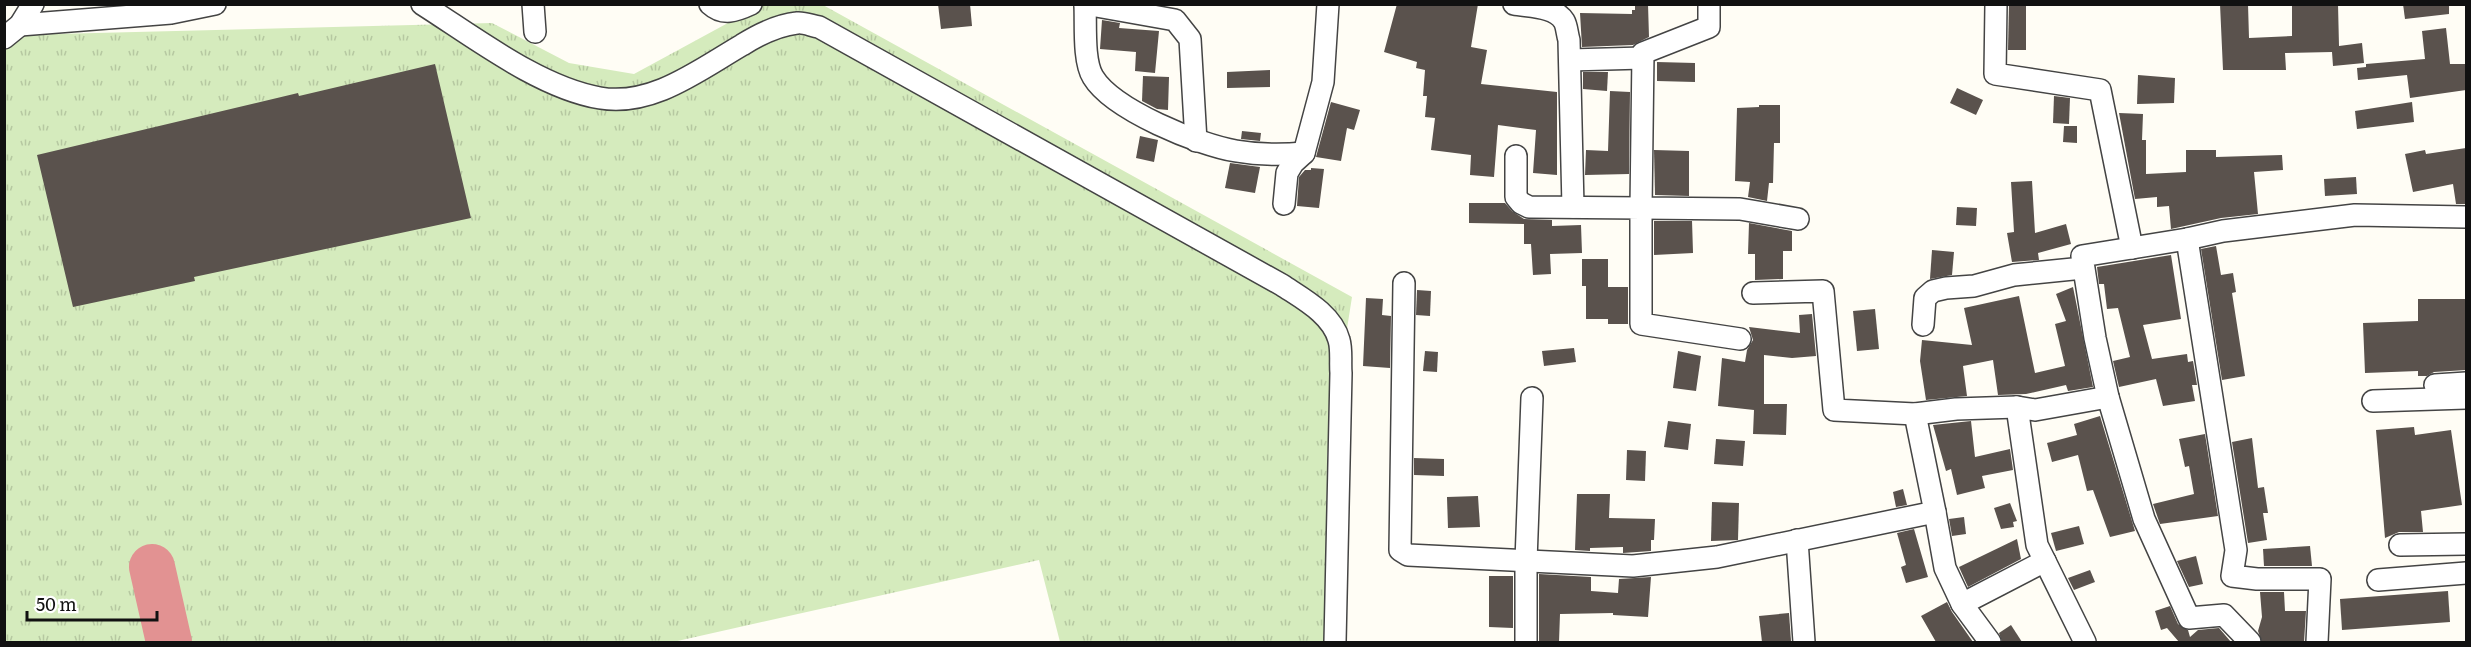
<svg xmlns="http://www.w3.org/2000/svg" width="2471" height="647" font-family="Literata,serif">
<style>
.grass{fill:url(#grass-tufts)}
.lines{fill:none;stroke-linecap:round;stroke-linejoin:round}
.taxiway{stroke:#e29292;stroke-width:46}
.building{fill:#5a524d}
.minor-casing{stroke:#444;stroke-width:24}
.minor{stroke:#fff;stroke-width:21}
</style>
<defs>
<pattern id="grass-tufts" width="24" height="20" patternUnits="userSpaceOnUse" patternTransform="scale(1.5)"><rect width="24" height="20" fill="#d5ebbd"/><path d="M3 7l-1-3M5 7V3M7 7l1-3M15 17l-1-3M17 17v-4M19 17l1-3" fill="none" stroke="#b6c8a1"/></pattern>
</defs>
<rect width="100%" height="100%" fill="#fffdf5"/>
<!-- grass -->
<polygon class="grass" points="761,5 823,5 1352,297 1327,455 1326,642 1060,642 1039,560 673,642 5,642 4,37 15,35 492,23 569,63 634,74"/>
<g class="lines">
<!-- taxiway -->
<polyline class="taxiway" points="152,567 169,642"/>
</g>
<!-- building -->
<g class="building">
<polygon points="938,4 970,4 972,26 941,29"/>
<polygon points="1397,4 1478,4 1471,47 1487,50 1481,84 1557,92 1557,175 1533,173 1536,130 1498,125 1494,177 1470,175 1471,155 1431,150 1435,118 1425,117 1427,96 1423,96 1425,70 1416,68 1417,62 1384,52"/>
<polygon points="1635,4 1648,4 1649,37 1633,45 1582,47 1580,13 1632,14 1632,10 1635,10"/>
<polygon points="2009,4 2026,4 2026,50 2008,50"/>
<polygon points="2220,4 2248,4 2249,38 2292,36 2292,4 2338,4 2339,46 2362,43 2364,63 2333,66 2332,52 2285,53 2286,70 2223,70"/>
<polygon points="2403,4 2449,4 2449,14 2405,19"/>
<polygon points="1102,20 1120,23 1119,28 1159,31 1155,73 1135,71 1136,52 1100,49"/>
<polygon points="2446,28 2450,64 2466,64 2466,90 2410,98 2407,75 2358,80 2357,68 2366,67 2366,64 2425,59 2422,31"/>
<polygon points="1657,62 1695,63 1695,82 1657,81"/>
<polygon points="435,64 471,218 194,277 195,281 73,307 37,155 298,93 299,96"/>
<polygon points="1270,70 1270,87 1227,88 1227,72"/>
<polygon points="1583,72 1608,72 1607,91 1583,89"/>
<polygon points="2138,75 2175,78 2174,103 2137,104"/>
<polygon points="1143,76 1169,77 1168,110 1157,109 1142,101"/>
<polygon points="1957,88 1983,100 1976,115 1950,103"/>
<polygon points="1610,91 1630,92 1629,174 1585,175 1586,150 1608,151"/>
<polygon points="2054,96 2070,98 2069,124 2053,123"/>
<polygon points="1331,102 1360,110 1354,130 1347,128 1341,161 1316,157"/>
<polygon points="2412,102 2414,122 2357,129 2355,111"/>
<polygon points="1759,105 1780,105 1780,143 1774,143 1773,183 1769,183 1767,201 1748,197 1750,182 1735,181 1737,108 1759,107"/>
<polygon points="2119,113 2143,114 2142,140 2146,140 2146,174 2186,172 2186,150 2216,150 2216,157 2282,155 2283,170 2254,172 2258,214 2221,218 2171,229 2169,206 2157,207 2157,197 2135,199"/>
<polygon points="2064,126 2077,126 2077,143 2063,142"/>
<polygon points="1242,131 1261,133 1260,141 1241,139"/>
<polygon points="1140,136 1158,140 1154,162 1136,158"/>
<polygon points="2466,148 2466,204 2456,204 2453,184 2413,192 2405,154 2425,150 2426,154"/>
<polygon points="1654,150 1689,151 1689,196 1655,195"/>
<polygon points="1230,163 1260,167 1255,193 1225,188"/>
<polygon points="1311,168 1324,169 1319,208 1297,206 1299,177 1305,170 1311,170"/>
<polygon points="2356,177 2357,194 2325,196 2324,179"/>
<polygon points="2032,181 2035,233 2066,224 2071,244 2038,253 2039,260 2012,262 2007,233 2014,232 2011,182"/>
<polygon points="1469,203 1505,203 1512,211 1524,219 1552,220 1552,226 1581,225 1582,253 1550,254 1551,274 1533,275 1531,244 1524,244 1524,224 1469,223"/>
<polygon points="1957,207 1977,208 1976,226 1956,225"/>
<polygon points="1654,221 1692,221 1693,253 1654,255"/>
<polygon points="1749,223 1792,231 1792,251 1783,251 1783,279 1755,280 1755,254 1748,254"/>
<polygon points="2216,246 2221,275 2233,273 2236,292 2232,293 2245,376 2222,380 2201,249"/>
<polygon points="1932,250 1954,252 1952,275 1930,279"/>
<polygon points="2171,255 2181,319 2143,325 2152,359 2187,354 2188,362 2193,361 2197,385 2192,385 2195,401 2163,406 2156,379 2119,387 2113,361 2130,357 2118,308 2107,309 2104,284 2099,284 2097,267"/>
<polygon points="1582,259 1608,259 1608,287 1628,287 1628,324 1608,324 1608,319 1586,319 1586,286 1582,286"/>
<polygon points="2073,287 2093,387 2068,391 2066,385 2026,394 1998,395 1993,360 1963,366 1967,396 1926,400 1920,361 1922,340 1972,345 1964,308 2019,296 2035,373 2065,366 2055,324 2066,321 2056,294"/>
<polygon points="1417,290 1431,291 1430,316 1416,315"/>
<polygon points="1366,298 1383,299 1382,315 1391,316 1390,368 1363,366"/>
<polygon points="2418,299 2466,299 2466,370 2434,372 2427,376 2418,376 2418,371 2365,373 2363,323 2418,321"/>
<polygon points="1875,309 1879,349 1857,351 1853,311"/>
<polygon points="1812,314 1816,356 1792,358 1764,355 1764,404 1787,404 1786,435 1753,434 1754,410 1718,406 1722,358 1745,362 1747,350 1753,340 1749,327 1800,333 1799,315"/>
<polygon points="1574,348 1576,362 1544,366 1542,351"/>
<polygon points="1425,351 1438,352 1437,372 1423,371"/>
<polygon points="1678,351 1701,356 1696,391 1673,388"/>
<polygon points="2100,416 2135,531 2110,537 2093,490 2087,491 2078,455 2052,462 2047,443 2077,435 2074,424"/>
<polygon points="1668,421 1691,424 1688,450 1664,447"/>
<polygon points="1971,421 1975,457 2010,449 2013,470 1982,476 1985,488 1957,495 1951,469 1946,471 1933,425"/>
<polygon points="2414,427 2415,435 2451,430 2462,505 2421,511 2423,532 2399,532 2385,538 2376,430"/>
<polygon points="2205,434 2218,516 2160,524 2153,504 2194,494 2189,466 2185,467 2179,439"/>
<polygon points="2252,438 2258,488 2264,487 2268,513 2263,513 2267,540 2248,543 2232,442"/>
<polygon points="1716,439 1745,441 1743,466 1714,464"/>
<polygon points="1627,450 1646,451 1645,481 1626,480"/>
<polygon points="1414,458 1444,459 1444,476 1414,475"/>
<polygon points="1903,489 1907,505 1896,507 1893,492"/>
<polygon points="1577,494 1610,494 1609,518 1655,519 1654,540 1651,540 1651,551 1623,553 1623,547 1590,548 1590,551 1575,550"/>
<polygon points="1478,496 1480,527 1448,528 1447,497"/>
<polygon points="1712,502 1739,503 1738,540 1711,541"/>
<polygon points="2010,503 2017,521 2013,522 2014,527 2001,529 1994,508"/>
<polygon points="1964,517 1966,534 1952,536 1949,519"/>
<polygon points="2079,526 2084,544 2056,551 2051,533"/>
<polygon points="1914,529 1928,577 1906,583 1901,567 1906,565 1897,533"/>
<polygon points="2017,539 2021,559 1968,587 1959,567"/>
<polygon points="2310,546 2312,566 2264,566 2263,549"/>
<polygon points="2196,556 2203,584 2189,587 2177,561"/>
<polygon points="2090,570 2095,582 2074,590 2068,578"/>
<polygon points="1539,574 1591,577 1591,591 1618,593 1619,579 1651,577 1648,617 1613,615 1613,613 1560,614 1559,642 1539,642"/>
<polygon points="1489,576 1513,576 1513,628 1489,627"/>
<polygon points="2448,591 2450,622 2342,630 2340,599"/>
<polygon points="2260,592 2284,592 2285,611 2306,611 2304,642 2262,642 2258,631 2262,617"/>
<polygon points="1947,602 1952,612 1973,642 1936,642 1921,616"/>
<polygon points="2170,606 2178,624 2188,630 2190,637 2198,630 2219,628 2231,642 2179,642 2167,628 2161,630 2155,611"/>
<polygon points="1789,613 1791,641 1762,642 1759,616"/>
<polygon points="2011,625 2022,642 2002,642 1999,633"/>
</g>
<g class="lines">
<!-- minor casing -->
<g class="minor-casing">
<g id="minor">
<path d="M 422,4 C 474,37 540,88 600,98 C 652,107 699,70 742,45 C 758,35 778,25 797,23 C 804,22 812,26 819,27 L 1282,285 C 1303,299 1332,314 1339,340 C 1342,350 1340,363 1341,373 L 1335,642"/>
<polyline points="533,4 535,32"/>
<path d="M 710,4 C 723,16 736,11 751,4"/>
<polyline points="1085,4 1175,20 1190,39 1196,141"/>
<path d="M 1514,4 C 1529,7 1555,6 1564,21 C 1567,26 1567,34 1569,40 L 1573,207"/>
<polyline points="1709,4 1709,27 1643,53 1641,208 1740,209 1798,219"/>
<polyline points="1996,4 1995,74 2100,90 2132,248"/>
<path d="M 1085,5 C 1086,24 1083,61 1093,77 C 1113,110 1199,145 1236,151 C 1259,155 1281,155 1304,153"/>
<polyline points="20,25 171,13 215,4"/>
<polyline points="4,38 20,25 33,4"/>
<polyline points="1570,60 1643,58"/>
<polyline points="1516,156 1516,197 1521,203 1529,207 1641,208 1641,324 1740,339"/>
<polyline points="1284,204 1287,173 1293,163 1304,153 1323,82 1328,4"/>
<polyline points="2187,239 2236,550 2232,576 2257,579 2320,579 2317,642"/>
<polyline points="1404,283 1400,550 1408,555 1633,566 1717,557 1935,512 1915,414"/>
<polyline points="1753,293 1823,291 1834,410 1915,414 1956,409 2017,407"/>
<polyline points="1923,325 1925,298 1933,291 1946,288 1974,286 2014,275 2083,268"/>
<polyline points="2435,385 2466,383"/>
<polyline points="2373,401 2466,398"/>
<polyline points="1935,512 1945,568 1962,604"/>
<polyline points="1797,540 1804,642"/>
<polyline points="2400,545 2466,544"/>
<polyline points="2378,580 2466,573"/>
<polyline points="1526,642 1526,561 1532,398"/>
<polyline points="1990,642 1962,604 2045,561"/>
<polyline points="2085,642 2037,545 2017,407 2035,410 2108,397"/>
<polyline points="2250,642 2224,615 2189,618 2144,519 2108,397 2095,338 2082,256 2187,239 2223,231 2355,215 2466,217"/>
</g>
</g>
<!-- minor -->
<use href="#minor" class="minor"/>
</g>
<!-- border -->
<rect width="2471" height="647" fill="none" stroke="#111111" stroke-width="12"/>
<!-- scale -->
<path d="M27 611v9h130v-9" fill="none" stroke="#111111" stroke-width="3"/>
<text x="36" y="611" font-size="18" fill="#111111" stroke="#ffffff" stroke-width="4.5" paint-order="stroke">50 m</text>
</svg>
